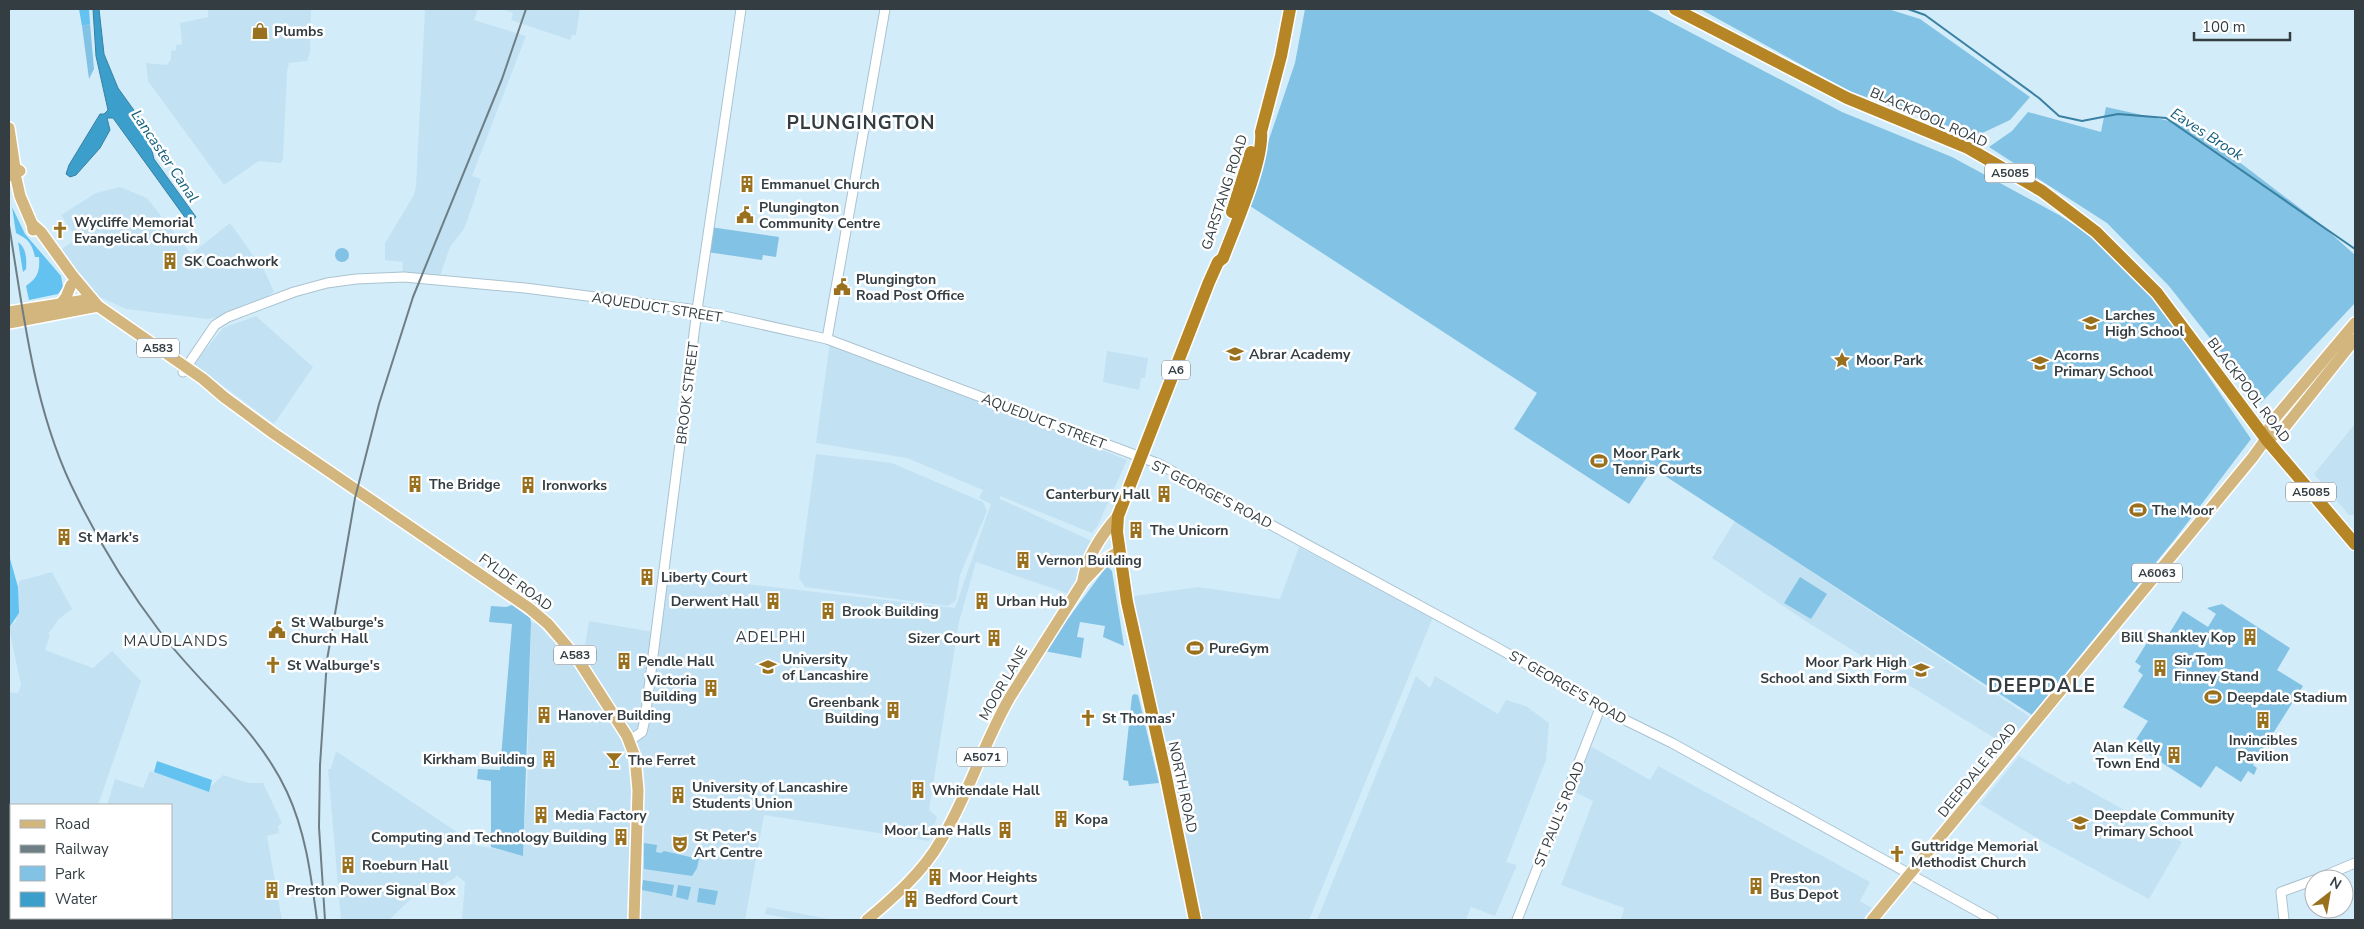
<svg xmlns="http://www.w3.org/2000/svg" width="2364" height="929" font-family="'Nunito Sans',sans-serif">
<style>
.built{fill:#c2e2f4}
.green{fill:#82c2e4}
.forest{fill:#63c2f0}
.water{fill:#3b9ecb;stroke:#3981a2}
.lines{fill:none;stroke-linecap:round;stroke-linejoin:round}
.stream{stroke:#3981a2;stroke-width:2}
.minor-casing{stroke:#abc3d0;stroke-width:11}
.major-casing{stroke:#fff;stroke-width:14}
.highway-casing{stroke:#fff;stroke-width:15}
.minor{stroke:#fff;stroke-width:9}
.major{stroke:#d3b67d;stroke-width:11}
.highway{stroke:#b68626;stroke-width:12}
.rail{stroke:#6e7e85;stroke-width:2}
.labels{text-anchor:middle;stroke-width:5;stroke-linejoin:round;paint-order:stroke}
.shield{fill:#fff;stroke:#70777b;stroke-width:1}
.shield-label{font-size:12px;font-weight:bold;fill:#333d42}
.poi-label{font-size:14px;font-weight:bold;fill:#333d42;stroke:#fff;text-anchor:start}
.street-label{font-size:14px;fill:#333d42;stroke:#fff}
.water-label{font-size:15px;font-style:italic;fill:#125d7c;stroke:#fff}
.neighbourhood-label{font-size:15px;letter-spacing:1px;fill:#333d42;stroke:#fff}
.district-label{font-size:19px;font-weight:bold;letter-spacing:1px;fill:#333d42;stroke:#fff}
</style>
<rect width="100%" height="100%" fill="#d3ecf9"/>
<!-- built -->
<g class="built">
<polygon points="208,9 311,9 310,53 307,61 289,63 287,72 283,158 281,163 259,161 224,185 148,81 146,63 167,65 171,59 171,51 176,50 176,45 182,44 180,23 208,17"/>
<polygon points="425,9 478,9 474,20 526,36 472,176 481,179 471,210 464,229 450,247 440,276 402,275 403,262 385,260 385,243 414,195 416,186"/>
<polygon points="502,9 580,9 576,35 572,35 570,40 511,20 513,13"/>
<polygon points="120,187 147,198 191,254 230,223 265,272 274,292 237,314 207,319 126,309 84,290 57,253 74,240 74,235 61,215 96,193"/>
<polygon points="256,316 313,367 274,424 194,364 223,328"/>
<polygon points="830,342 1127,460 1098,525 1092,533 1000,496 1000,499 1094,542 1069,594 976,562 959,622 929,810 937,817 929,841 764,815 745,920 462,920 465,882 456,875 456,877 431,892 426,889 413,897 389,920 341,920 328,769 331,769 336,751 460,834 459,842 522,854 527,786 531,622 537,624 575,663 583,657 589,621 659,633 668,575 955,608 991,504 979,498 983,490 907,458 816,443"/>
<polygon points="1107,351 1148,358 1145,378 1141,378 1139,390 1103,382"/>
<polygon points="2355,424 2355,515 2349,515 2314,474"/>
<polygon points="816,454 892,463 983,502 987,511 960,575 956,600 948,606 805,587 799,578"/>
<polygon points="1735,521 2030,717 2004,744 1807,622 1712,558"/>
<polygon points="1299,547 1433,617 1309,920 1198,920 1135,608 1134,596 1198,587 1280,599"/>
<polygon points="52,572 72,609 59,619 48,634 50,635 45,650 93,668 112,651 141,681 98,805 11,805 11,877 9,878 9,692 18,693 21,685 9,628 16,621 19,581"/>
<polygon points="1416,676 1430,688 1435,676 1498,714 1506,700 1526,706 1549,723 1546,760 1506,862 1517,865 1495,916 1471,907 1466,920 1317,920"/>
<polygon points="1592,747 1650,780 1658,766 1870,882 1860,901 1872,908 1862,920 1621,920 1624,908 1561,885 1593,801 1575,792 1589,750"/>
<polygon points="2019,756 2070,785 2072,781 2182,842 2149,899 2047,844 1980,804"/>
<polygon points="150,771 207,790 223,775 249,783 263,783 282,823 278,826 279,833 267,836 282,920 68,920 69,918 171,918 171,805 107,805 115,779 143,788"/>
<polygon points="767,907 828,919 828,920 798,920 781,917 765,914"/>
</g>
<!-- green -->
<g class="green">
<polygon points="1305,9 1646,9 1842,112 1952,157 2059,215 2099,241 2153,297 2175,327 2251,439 2175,539 2032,715 1653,468 1629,504 1514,429 1537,393 1247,204 1295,63"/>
<polygon points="1700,9 1888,9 1920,19 2030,97 2010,120 1976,136 1849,91"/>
<polygon points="90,24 94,69 89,79 82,26"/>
<polygon points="2106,107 2192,126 2318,222 2355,255 2355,303 2261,403 2169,286 2107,223 1989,147 2012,131 2028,112 2101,132"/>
<polygon points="710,227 779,237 776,257 763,255 762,260 707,252"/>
<circle cx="342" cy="255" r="7"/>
<polygon points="1107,566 1112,571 1124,646 1103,637 1105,626 1080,622 1077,637 1084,638 1081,658 1044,651"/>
<polygon points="1800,577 1827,594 1811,619 1784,603"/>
<polygon points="2222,604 2290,648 2277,670 2303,686 2253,765 2257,768 2254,775 2248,771 2241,782 2216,766 2201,788 2133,744 2148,721 2123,707 2143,675 2138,671 2141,666 2135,662 2148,641 2154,644 2158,639 2164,642 2183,611 2208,627 2216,614 2207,608"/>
<polygon points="512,605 530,618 531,622 523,856 491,847 491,781 477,779 478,769 500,770 512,624 489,622 491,606 506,607"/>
<polygon points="1134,694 1138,695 1159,783 1129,786 1128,781 1123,780 1132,696"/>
<polygon points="644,843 657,845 656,852 661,853 664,851 699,859 697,868 692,876 644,869"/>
<polygon points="643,880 674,885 672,896 642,890"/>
<polygon points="678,885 691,887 688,900 676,897"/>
<polygon points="699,888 718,891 715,905 697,902"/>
</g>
<!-- forest -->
<g class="forest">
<polygon points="79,9 89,9 90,24 82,26"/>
<path d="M 12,207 L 25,234 L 61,276 L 63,287 L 58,294 L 29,300 L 26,286 C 38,278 40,271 39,257 L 35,257 C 32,243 28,239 16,233 Z"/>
<path d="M 18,242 C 26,248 27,258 26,269 L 23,272 Z"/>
<polygon points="9,555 18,587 19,613 9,628"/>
<polygon points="157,761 212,780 209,792 154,772"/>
</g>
<!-- water -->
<polygon class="water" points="93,9 99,9 104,54 118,88 146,127 154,159 196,217 189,223 113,118 107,118 110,130 100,148 76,175 70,177 66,174 69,165 100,114 104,114 108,110 96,56"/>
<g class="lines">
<!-- stream -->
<polyline class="stream" points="1908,9 1925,15 2039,98 2059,116 2082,121 2118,114 2166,118 2355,249"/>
<!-- minor casing -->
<g class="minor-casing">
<g id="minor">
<polyline points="827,339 885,9"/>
<polyline points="183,372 215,325 228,317 294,292 327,283 356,279 404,277 525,288 697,310 827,339 1159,464 1496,647 1627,721 1672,743 1993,920"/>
<polyline points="629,741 642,732 645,719 697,310 741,9"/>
<polyline points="2317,879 2355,863"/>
<polyline points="1517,920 1601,706"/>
<polyline points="2284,920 2281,892 2314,880"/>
</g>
</g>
<!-- major casing -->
<g class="major-casing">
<g id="major">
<polyline points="9,128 15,168 20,171"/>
<polyline points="15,168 12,170 11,175 16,178 20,196 32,224 33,230"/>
<polyline points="32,224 41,232 72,275 98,306 203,379 224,397 273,433 529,608 548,624 577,658 627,736 635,757 638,790 634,920"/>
<polyline points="60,305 66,297 71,285"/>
<polyline points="9,312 92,299"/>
<polyline points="9,323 98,306"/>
<polyline points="2266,439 2281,432 2355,339"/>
<path d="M 1083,580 C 1087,557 1103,533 1118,516"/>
<path d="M 867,920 C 893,898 923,872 940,842 C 968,796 983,744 1010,697 L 1083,582 L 1103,561 L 1118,552"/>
<polyline points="1872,920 2253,457 2266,439 2271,423 2355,323"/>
</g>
</g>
<!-- highway casing -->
<g class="highway-casing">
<g id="highway">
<polyline points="1675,9 1847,98 1968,148 2042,191 2096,232 2157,293 2266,439 2355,544"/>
<polyline points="1232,212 1251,152"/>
<path d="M 1195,920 L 1165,772 L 1127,602 L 1117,532 L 1118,516 L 1209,282 L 1218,262 L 1223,258 C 1234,229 1264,160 1261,132 L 1281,56 L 1290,9"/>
</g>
</g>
<!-- minor -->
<use href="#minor" class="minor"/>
<!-- major -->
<use href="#major" class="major"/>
<!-- highway -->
<use href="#highway" class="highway"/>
<!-- rail -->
<g class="rail">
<path d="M 9,225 C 24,316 34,414 77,497 C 100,544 129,591 161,633 C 202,687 258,729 287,792 C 306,833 311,876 317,920"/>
<polyline points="325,920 319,827 320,765 327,660 355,498 379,404 413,297 502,79 526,9"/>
</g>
</g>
<!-- icons -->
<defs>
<g id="shop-bare" transform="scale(1.35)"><path d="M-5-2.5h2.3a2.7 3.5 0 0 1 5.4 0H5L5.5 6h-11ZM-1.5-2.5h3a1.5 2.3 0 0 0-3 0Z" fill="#99701d" stroke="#fff" stroke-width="2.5" paint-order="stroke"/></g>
<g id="building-bare" transform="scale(1.35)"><path d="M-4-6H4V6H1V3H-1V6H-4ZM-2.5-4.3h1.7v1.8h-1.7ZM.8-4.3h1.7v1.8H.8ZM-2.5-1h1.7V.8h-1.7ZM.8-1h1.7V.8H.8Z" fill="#99701d" stroke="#fff" stroke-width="2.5" paint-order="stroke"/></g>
<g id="civic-bare" transform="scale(1.35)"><path d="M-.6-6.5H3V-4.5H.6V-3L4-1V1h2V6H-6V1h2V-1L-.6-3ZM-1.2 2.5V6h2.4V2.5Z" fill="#99701d" stroke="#fff" stroke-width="2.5" paint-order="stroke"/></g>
<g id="church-bare" transform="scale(1.35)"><path d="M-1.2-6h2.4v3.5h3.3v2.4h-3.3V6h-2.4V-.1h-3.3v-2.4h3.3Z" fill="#99701d" stroke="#fff" stroke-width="2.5" paint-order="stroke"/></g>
<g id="school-bare" transform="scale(1.35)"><path d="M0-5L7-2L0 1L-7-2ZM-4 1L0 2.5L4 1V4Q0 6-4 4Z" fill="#99701d" stroke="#fff" stroke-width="2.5" paint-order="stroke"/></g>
<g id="sight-bare" transform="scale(1.35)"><path d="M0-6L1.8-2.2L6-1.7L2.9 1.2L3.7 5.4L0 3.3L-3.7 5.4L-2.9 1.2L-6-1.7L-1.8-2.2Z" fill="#99701d" stroke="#fff" stroke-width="2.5" paint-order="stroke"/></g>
<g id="stadium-bare" transform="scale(1.35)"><path d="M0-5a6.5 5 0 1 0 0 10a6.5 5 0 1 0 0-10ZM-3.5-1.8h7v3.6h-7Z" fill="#99701d" stroke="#fff" stroke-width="2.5" paint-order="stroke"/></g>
<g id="university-bare" transform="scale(1.35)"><path d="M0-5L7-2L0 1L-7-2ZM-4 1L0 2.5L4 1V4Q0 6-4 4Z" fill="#99701d" stroke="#fff" stroke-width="2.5" paint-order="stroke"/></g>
<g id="bar-bare" transform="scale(1.35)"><path d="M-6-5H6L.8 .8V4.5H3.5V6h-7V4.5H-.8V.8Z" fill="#99701d" stroke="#fff" stroke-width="2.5" paint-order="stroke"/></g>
<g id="theatre-bare" transform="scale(1.35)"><path d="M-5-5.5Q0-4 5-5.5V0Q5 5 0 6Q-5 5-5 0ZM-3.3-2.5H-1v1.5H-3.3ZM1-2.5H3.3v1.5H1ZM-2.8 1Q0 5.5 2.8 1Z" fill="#99701d" stroke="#fff" stroke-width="2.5" paint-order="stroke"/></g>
</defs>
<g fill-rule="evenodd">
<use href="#shop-bare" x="260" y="31"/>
<use href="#building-bare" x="747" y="184"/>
<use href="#civic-bare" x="745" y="215"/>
<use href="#church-bare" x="60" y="230"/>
<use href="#building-bare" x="170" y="261"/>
<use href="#civic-bare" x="842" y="287"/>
<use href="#school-bare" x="2091" y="323"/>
<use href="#school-bare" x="1235" y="354"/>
<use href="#sight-bare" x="1842" y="360"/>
<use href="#school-bare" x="2040" y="363"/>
<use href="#stadium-bare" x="1599" y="461"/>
<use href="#building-bare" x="415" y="484"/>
<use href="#building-bare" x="528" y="485"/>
<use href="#building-bare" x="1164" y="494"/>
<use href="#stadium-bare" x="2138" y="510"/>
<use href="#building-bare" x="1136" y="530"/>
<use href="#building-bare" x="64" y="537"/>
<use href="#building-bare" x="1023" y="560"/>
<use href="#building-bare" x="647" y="577"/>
<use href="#building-bare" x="773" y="601"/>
<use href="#building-bare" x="982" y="601"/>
<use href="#building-bare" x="828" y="611"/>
<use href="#civic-bare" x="277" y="630"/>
<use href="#building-bare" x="2250" y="637"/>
<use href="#building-bare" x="994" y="638"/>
<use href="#stadium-bare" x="1195" y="648"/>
<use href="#building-bare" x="624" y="661"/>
<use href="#church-bare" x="273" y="665"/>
<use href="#university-bare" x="768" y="667"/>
<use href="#building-bare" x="2160" y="668"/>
<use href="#school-bare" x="1921" y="670"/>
<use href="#building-bare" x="711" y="688"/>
<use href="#stadium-bare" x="2213" y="697"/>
<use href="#building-bare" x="893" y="710"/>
<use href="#building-bare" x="544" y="715"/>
<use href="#church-bare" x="1088" y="718"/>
<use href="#building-bare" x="2263" y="720"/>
<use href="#building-bare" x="2174" y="755"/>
<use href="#building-bare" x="549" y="759"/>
<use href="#bar-bare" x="614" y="760"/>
<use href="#building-bare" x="918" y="790"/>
<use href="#building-bare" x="678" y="795"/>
<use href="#building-bare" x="541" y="815"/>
<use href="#building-bare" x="1061" y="819"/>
<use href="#school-bare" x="2080" y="823"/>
<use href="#building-bare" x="1005" y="830"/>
<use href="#building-bare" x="621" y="837"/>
<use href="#theatre-bare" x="680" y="844"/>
<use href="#church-bare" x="1897" y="854"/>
<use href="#building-bare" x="348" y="865"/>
<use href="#building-bare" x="935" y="877"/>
<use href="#building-bare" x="1756" y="886"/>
<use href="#building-bare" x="272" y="890"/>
<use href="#building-bare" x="911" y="899"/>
</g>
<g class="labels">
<!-- shield labels -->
<g class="shield">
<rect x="1985" y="163.5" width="50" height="19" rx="4"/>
<rect x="137" y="338.5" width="42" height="19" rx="4"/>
<rect x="1162" y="360.5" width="28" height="19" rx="4"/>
<rect x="2286" y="482.5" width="50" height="19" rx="4"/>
<rect x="2132" y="563.5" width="50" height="19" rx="4"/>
<rect x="554" y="645.5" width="42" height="19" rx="4"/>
<rect x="957" y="747.5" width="50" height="19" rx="4"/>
</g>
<g class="shield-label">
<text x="2010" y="177">A5085</text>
<text x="158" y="352">A583</text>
<text x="1176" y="374">A6</text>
<text x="2311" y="496">A5085</text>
<text x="2157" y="577">A6063</text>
<text x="575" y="659">A583</text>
<text x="982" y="761">A5071</text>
</g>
<!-- poi labels -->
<g class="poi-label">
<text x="274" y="36">Plumbs</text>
<text x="761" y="189">Emmanuel Church</text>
<text x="759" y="212">Plungington<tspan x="759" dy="16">Community Centre</tspan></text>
<text x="74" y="227">Wycliffe Memorial<tspan x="74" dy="16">Evangelical Church</tspan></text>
<text x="184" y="266">SK Coachwork</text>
<text x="856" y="284">Plungington<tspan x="856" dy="16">Road Post Office</tspan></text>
<text x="2105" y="320">Larches<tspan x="2105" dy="16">High School</tspan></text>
<text x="1249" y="359">Abrar Academy</text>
<text x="2054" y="360">Acorns<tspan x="2054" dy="16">Primary School</tspan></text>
<text x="1856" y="365">Moor Park</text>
<text x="1613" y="458">Moor Park<tspan x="1613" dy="16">Tennis Courts</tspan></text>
<text x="429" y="489">The Bridge</text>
<text x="542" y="490">Ironworks</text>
<text x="1150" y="499" text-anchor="end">Canterbury Hall</text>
<text x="2152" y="515">The Moor</text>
<text x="1150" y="535">The Unicorn</text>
<text x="78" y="542">St Mark's</text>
<text x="1037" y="565">Vernon Building</text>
<text x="661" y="582">Liberty Court</text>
<text x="759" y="606" text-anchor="end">Derwent Hall</text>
<text x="996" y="606">Urban Hub</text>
<text x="842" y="616">Brook Building</text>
<text x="291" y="627">St Walburge's<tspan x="291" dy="16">Church Hall</tspan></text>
<text x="2236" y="642" text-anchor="end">Bill Shankley Kop</text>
<text x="980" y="643" text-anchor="end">Sizer Court</text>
<text x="1209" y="653">PureGym</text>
<text x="782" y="664">University<tspan x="782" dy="16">of Lancashire</tspan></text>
<text x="2174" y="665">Sir Tom<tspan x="2174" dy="16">Finney Stand</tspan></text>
<text x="638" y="666">Pendle Hall</text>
<text x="1907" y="667" text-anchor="end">Moor Park High<tspan x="1907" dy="16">School and Sixth Form</tspan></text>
<text x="287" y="670">St Walburge's</text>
<text x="697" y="685" text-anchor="end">Victoria<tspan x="697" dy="16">Building</tspan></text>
<text x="2227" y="702">Deepdale Stadium</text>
<text x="879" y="707" text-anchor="end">Greenbank<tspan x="879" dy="16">Building</tspan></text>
<text x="558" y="720">Hanover Building</text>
<text x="1102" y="723">St Thomas'</text>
<text x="2263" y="745" text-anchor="middle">Invincibles<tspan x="2263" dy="16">Pavilion</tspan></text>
<text x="2160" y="752" text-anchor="end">Alan Kelly<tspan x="2160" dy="16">Town End</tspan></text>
<text x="535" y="764" text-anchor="end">Kirkham Building</text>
<text x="628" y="765">The Ferret</text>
<text x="692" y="792">University of Lancashire<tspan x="692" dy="16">Students Union</tspan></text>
<text x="932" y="795">Whitendale Hall</text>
<text x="555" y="820">Media Factory</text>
<text x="2094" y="820">Deepdale Community<tspan x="2094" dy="16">Primary School</tspan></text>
<text x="1075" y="824">Kopa</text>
<text x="991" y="835" text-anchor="end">Moor Lane Halls</text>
<text x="694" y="841">St Peter's<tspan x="694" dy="16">Art Centre</tspan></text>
<text x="607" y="842" text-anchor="end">Computing and Technology Building</text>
<text x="1911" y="851">Guttridge Memorial<tspan x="1911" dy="16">Methodist Church</tspan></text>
<text x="362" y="870">Roeburn Hall</text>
<text x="949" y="882">Moor Heights</text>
<text x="1770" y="883">Preston<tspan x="1770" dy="16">Bus Depot</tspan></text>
<text x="286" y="895">Preston Power Signal Box</text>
<text x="925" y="904">Bedford Court</text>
</g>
<!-- street labels -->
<g class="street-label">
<text transform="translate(1929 117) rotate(24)" y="5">BLACKPOOL ROAD</text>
<text transform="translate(1224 192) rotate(-72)" y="5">GARSTANG ROAD</text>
<text transform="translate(657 307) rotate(9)" y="5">AQUEDUCT STREET</text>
<text transform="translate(2249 390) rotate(53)" y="5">BLACKPOOL ROAD</text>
<text transform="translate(687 393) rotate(-83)" y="5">BROOK STREET</text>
<text transform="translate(1044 421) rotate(21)" y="5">AQUEDUCT STREET</text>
<text transform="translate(1212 494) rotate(27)" y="5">ST GEORGE'S ROAD</text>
<text transform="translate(516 582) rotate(36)" y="5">FYLDE ROAD</text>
<text transform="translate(1003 683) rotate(-60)" y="5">MOOR LANE</text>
<text transform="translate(1568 687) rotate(30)" y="5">ST GEORGE'S ROAD</text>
<text transform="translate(1977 770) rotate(-51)" y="5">DEEPDALE ROAD</text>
<text transform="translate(1183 787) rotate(78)" y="5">NORTH ROAD</text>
<text transform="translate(1559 814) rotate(-68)" y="5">ST PAUL'S ROAD</text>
</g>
<!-- water labels -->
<g class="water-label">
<text transform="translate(2207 134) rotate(33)" y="5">Eaves Brook</text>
<text transform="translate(165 156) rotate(56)" y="5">Lancaster Canal</text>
</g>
<!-- neighbourhood labels -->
<g class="neighbourhood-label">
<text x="771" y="642">ADELPHI</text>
<text x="176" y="646">MAUDLANDS</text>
</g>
<!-- district labels -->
<g class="district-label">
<text x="861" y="129">PLUNGINGTON</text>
<text x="2042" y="692">DEEPDALE</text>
</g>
</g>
<!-- border -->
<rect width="2364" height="929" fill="none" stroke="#333d42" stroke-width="20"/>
<!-- legend -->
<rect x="10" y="804" width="162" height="115" fill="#ffffff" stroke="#adb1b3"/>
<rect x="20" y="820" width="25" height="8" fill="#d3b67d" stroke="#adb1b3"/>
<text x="55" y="829" font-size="15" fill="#333d42">Road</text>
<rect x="20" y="845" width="25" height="8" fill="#6e7e85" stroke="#adb1b3"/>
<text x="55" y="854" font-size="15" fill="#333d42">Railway</text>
<rect x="20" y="866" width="25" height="15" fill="#82c2e4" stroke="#adb1b3"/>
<text x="55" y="879" font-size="15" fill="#333d42">Park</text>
<rect x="20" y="892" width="25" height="15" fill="#3b9ecb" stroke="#adb1b3"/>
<text x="55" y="904" font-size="15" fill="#333d42">Water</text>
<!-- north arrow -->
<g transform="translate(2329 894) rotate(31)"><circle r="24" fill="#ffffff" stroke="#adb1b3"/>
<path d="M0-4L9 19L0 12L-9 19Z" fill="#99701d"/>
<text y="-8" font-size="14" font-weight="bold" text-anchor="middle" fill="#333d42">N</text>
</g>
<!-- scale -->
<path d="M2194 32v8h96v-8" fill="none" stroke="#333d42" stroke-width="2.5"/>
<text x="2202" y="32" font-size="15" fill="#333d42" stroke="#ffffff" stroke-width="4" paint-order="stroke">100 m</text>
</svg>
